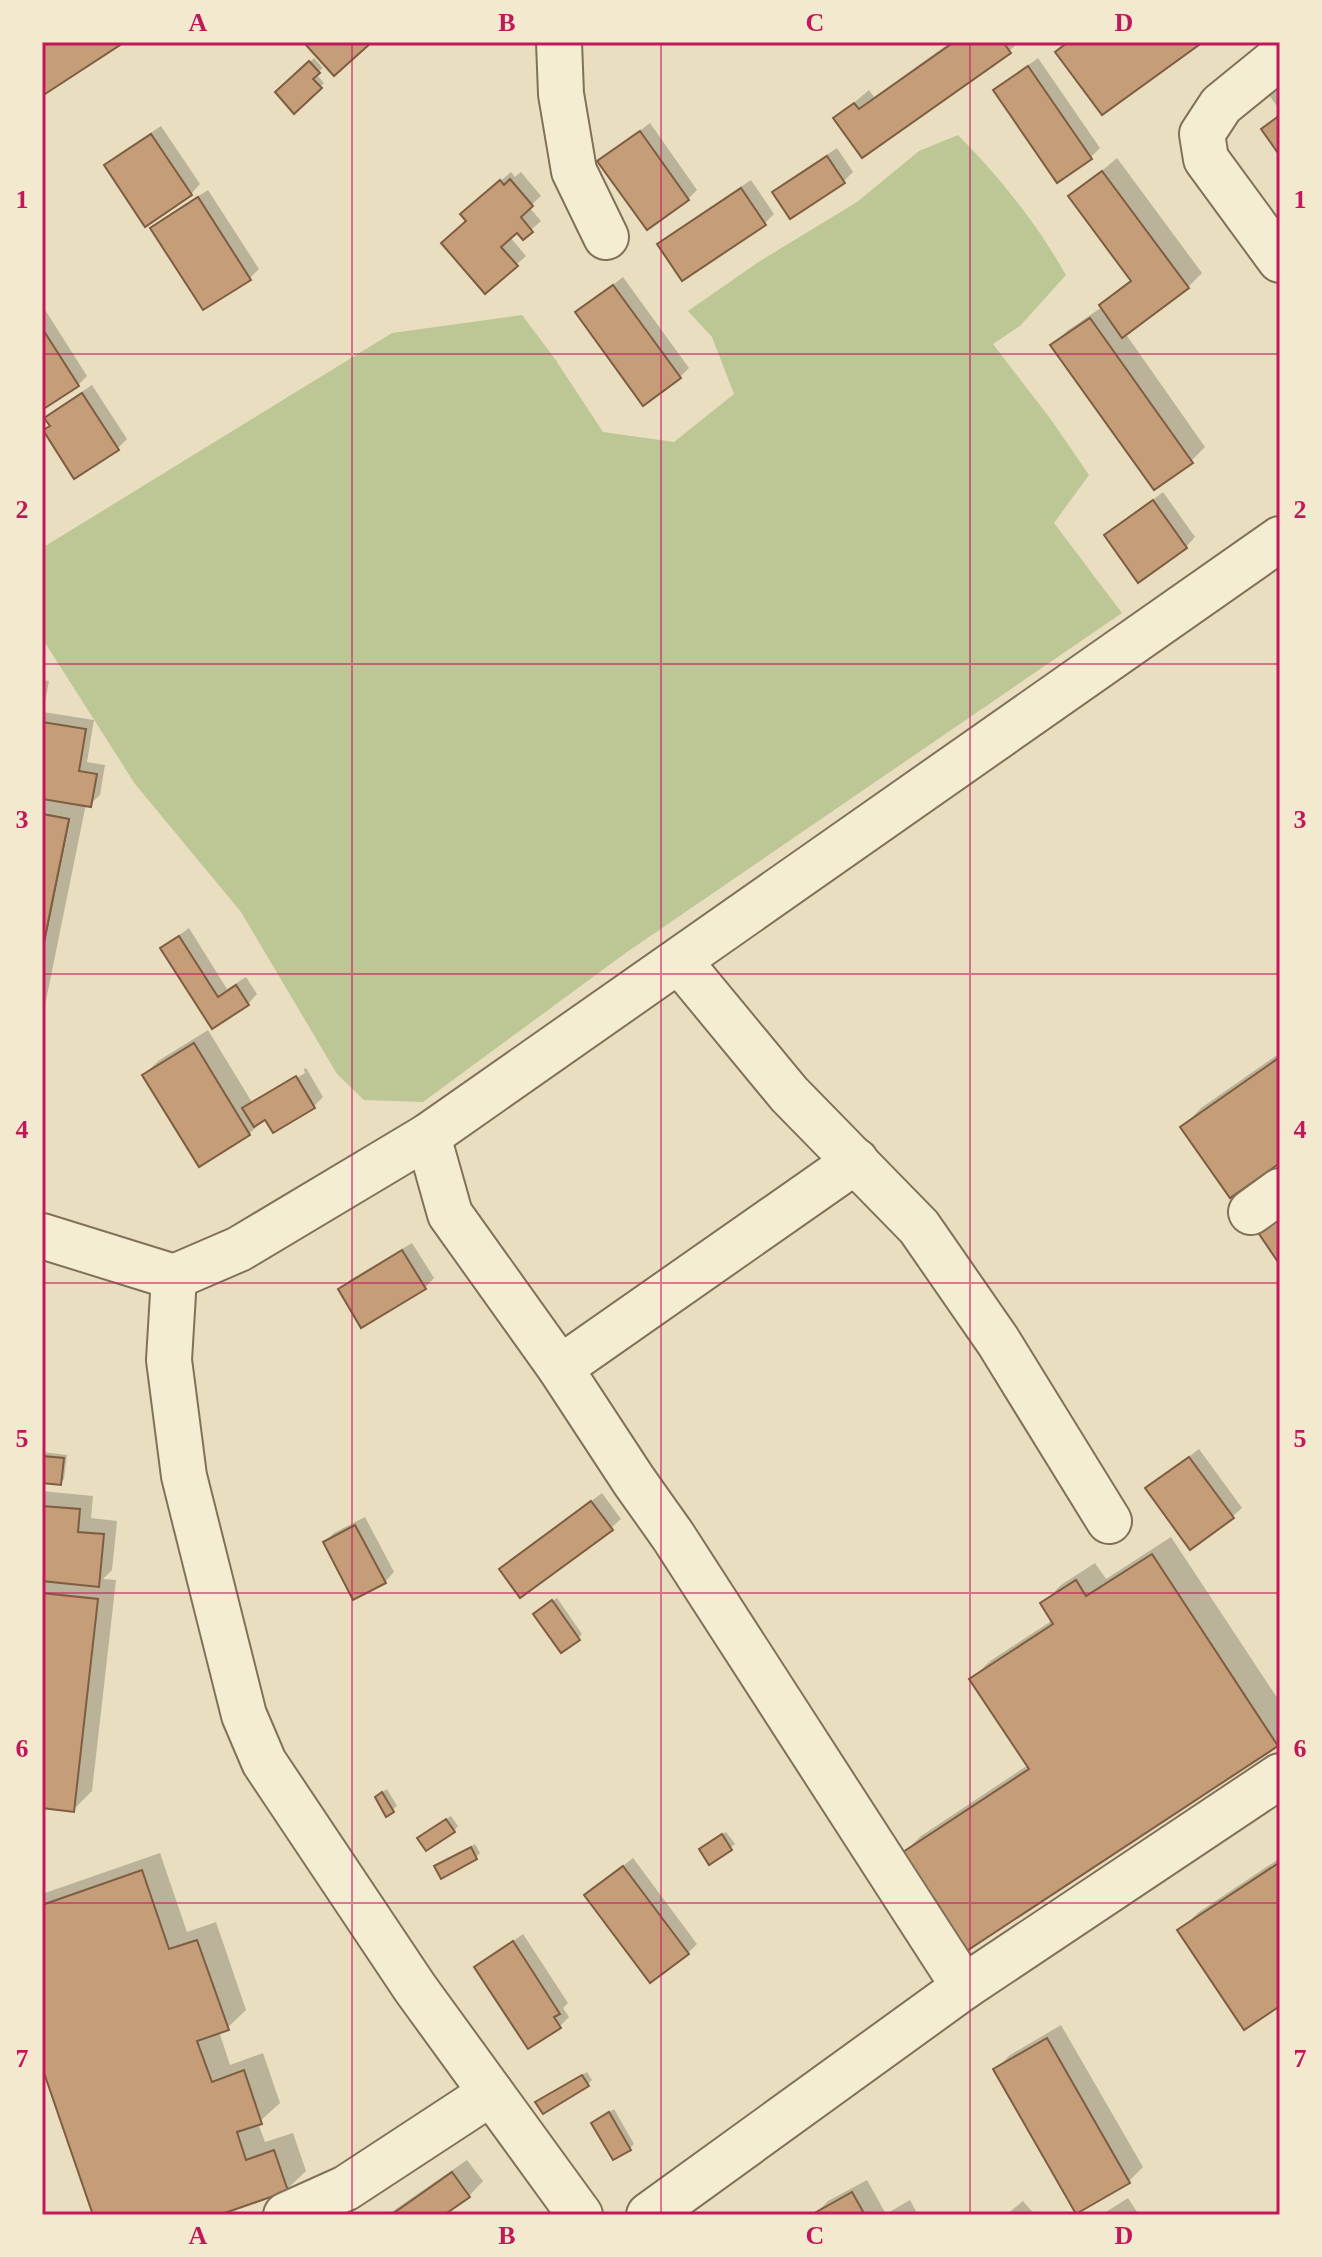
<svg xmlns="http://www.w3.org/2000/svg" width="1322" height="2257" font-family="'Times New Roman',serif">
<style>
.green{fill:#bdc695}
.shadow{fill:#0003}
.building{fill:#c59d78;stroke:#7e5d41;stroke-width:2}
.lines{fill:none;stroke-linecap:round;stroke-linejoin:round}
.minor-casing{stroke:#817159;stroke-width:48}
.minor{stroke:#f5edd2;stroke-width:44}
.grid{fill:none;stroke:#c2185b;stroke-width:2;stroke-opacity:0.55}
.neatline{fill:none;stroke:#c2185b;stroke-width:3}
.grid-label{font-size:26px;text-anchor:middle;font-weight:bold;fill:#c2185b}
</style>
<rect width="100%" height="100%" fill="#e9dfc0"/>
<!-- green -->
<path class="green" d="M 958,135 C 1000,177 1036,223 1066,275 L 1020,326 L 993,344 L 1052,421 L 1089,475 L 1054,523 L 1122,613 L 627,952 L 423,1102 L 364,1100 L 337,1074 L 241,912 L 135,784 L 42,638 L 42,548 L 392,333 L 522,315 L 555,359 L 603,432 L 674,442 L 734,394 L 712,337 L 688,311 L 760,261 L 857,202 L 919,151 Z"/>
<!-- shadow -->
<g class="shadow">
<polygon points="951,42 1019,42 1009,51 836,118 869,90 874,97"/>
<polygon points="314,58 323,68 316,74 324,83 294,111 278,92"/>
<polygon points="1038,58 1100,148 1091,157 995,90"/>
<polygon points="1280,69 1280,102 1276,105 1261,83"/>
<polygon points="650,123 697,190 688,199 600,161"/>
<polygon points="161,126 200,184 191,194 107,165 116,156"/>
<polygon points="837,148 853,172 844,181 791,216 775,192 784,183"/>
<polygon points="1117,158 1202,273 1188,287 1125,333 1205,447 1191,461 1053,345 1067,331 1102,307 1115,292 1132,279 1071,197"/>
<polygon points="511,172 515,177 521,172 541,196 529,207 541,221 523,237 518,231 510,237 526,256 516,265 468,221 472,205"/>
<polygon points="751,180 774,214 765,223 683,278 660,245 669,235"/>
<polygon points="208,190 259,269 250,278 204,308 153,229 162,219"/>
<polygon points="623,277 689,368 680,377 578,312"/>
<polygon points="42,305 87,376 78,385 42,407"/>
<polygon points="92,385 127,439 118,448 51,425 46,418 56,409"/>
<polygon points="1163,492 1195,537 1186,547 1107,535"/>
<polygon points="42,680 49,681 43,712 94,720 87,762 105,765 100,795 90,804 86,804 42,1020"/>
<polygon points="189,928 227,989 246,977 257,994 248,1004 212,1026 162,948"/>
<polygon points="208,1030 253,1104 305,1073 304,1069 306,1068 323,1097 314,1106 274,1130 266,1117 249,1134 199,1164 144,1075 158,1061"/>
<polygon points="1280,1053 1280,1161 1183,1127 1201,1108"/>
<polygon points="412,1243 434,1278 425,1288 340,1289 350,1280"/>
<polygon points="1199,1449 1242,1508 1232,1517 1148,1488"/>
<polygon points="42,1452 67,1455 64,1479 60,1483 42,1481"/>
<polygon points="42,1491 93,1496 91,1518 117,1521 112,1570 103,1579 116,1580 92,1791 74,1809 42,1806"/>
<polygon points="602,1493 621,1519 611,1528 501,1570"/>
<polygon points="365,1517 394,1572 385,1582 325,1542 334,1533"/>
<polygon points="1171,1537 1280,1702 1280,1741 965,1949 903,1854 921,1836 1028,1765 972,1679 990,1661 1053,1620 1042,1604 1061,1585 1095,1563 1106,1579"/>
<polygon points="557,1598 582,1634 578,1638 539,1610"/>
<polygon points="387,1789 397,1806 387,1814 381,1793"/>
<polygon points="451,1816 458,1826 454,1831 424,1834"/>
<polygon points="726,1832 735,1844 730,1848 706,1845"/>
<polygon points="475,1844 480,1853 476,1857 437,1866"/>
<polygon points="160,1853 187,1932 216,1922 246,2010 227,2028 219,2031 230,2065 263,2053 280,2103 258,2123 265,2142 293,2133 306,2171 287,2189 213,2215 95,2215 42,2061 42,1894"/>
<polygon points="633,1858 697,1944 688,1953 587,1895"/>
<polygon points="1280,1858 1280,2004 1180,1930 1199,1912"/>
<polygon points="523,1934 568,2003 563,2008 569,2017 560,2026 477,1967"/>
<polygon points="1061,2025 1143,2167 1129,2181 996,2069 1010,2055"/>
<polygon points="587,2072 592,2080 588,2084 542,2099"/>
<polygon points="614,2109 634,2144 630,2148 593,2123"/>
<polygon points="467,2160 483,2181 469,2196 440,2215 387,2215"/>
<polygon points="867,2180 886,2214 910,2200 918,2215 814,2215 828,2201"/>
<polygon points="1128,2198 1139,2215 1101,2215"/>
<polygon points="1023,2201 1035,2215 1006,2215"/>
</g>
<!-- building -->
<g class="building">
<polygon points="47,42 117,42 120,45 42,96 42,46"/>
<polygon points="309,42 372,42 334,76 306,45"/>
<polygon points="954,42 1003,42 1011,53 862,158 833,118 854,103 859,109"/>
<polygon points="1068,42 1203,42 1102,115 1055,52"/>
<polygon points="309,61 320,73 313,79 322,88 294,114 275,92"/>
<polygon points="1028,66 1092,159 1057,183 993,90"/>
<polygon points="1280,115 1280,156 1261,129"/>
<polygon points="640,131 689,200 647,230 597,161"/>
<polygon points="151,134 192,195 145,227 104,165"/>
<polygon points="827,156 845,183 790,219 772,192"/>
<polygon points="1102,171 1189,288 1122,338 1099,305 1131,281 1068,196"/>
<polygon points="510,179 533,206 521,217 533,232 523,240 517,233 501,247 518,266 485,294 441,243 466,221 460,214 500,180 504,185"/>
<polygon points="741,188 766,225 682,281 657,244"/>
<polygon points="198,197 251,280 203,310 150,228"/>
<polygon points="613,285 681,378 643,406 575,312"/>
<polygon points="1090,318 1193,463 1154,490 1050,345"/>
<polygon points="42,328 79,386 42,410"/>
<polygon points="82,393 119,450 74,479 43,430 50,426 44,418"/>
<polygon points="1153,500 1187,548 1138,583 1104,535"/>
<polygon points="42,722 86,729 79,771 97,774 91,807 42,799"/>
<polygon points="42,814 69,819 42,952"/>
<polygon points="42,814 69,819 42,952"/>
<polygon points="179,936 218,997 236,985 249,1005 212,1029 160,948"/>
<polygon points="194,1043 250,1135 199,1167 142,1075"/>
<polygon points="1280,1057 1280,1163 1230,1198 1180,1127"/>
<polygon points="296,1076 315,1108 273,1133 265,1120 254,1127 242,1108"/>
<polygon points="1280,1210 1280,1265 1255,1228"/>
<polygon points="402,1250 426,1289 361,1328 338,1289"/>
<polygon points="42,1456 64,1458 61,1485 42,1483"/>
<polygon points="1189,1457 1234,1518 1190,1550 1145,1488"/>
<polygon points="591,1501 613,1530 520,1598 499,1569"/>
<polygon points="42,1506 80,1509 78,1532 104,1534 99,1587 42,1581"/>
<polygon points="355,1525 386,1583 353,1600 323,1542"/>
<polygon points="1152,1554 1278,1746 965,1952 900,1854 1029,1769 969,1679 1053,1624 1040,1603 1076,1580 1086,1596"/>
<polygon points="42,1593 98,1599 74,1812 42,1808"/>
<polygon points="552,1600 580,1640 561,1653 533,1614"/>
<polygon points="382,1792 394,1812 386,1817 375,1797"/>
<polygon points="446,1819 455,1832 426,1851 417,1838"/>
<polygon points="722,1834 732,1850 709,1865 699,1849"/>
<polygon points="471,1847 477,1859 441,1879 434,1866"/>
<polygon points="1280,1862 1280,2006 1244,2030 1177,1930"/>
<polygon points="623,1866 689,1954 650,1983 584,1895"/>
<polygon points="142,1870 169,1949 197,1940 229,2030 197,2041 212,2082 244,2070 262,2124 237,2132 246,2160 274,2150 288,2191 219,2215 93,2215 42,2067 42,1905"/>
<polygon points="513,1941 560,2014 554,2017 561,2028 528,2049 474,1967"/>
<polygon points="1047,2038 1130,2183 1076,2214 993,2069"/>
<polygon points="582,2075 589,2086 543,2114 535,2102"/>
<polygon points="609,2112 631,2150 613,2160 591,2123"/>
<polygon points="452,2172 470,2197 444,2215 391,2215"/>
<polygon points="852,2192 865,2215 811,2215"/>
</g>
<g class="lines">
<!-- minor casing -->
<g class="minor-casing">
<g id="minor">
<polyline points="559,42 561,94 574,171 606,237"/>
<polyline points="1280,57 1221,105 1202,134 1206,159 1280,260"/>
<polyline points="680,962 789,1094 919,1227 998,1341 1109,1521"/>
<polyline points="428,1136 450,1214 560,1368 634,1481 673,1536 964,1987"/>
<polyline points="1251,1212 1280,1191"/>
<polyline points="42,1236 174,1277"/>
<polyline points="560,1368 856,1161"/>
<polyline points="286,2215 346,2188 491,2093"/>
<polyline points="580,2215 415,1988 264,1762 244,1715 184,1476 169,1360 174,1277 239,1249 428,1136 1280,539"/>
<polyline points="649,2215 964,1987 1280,1776"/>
</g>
</g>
<!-- minor -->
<use href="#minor" class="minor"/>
</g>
<!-- grid -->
<path class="grid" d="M 352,42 L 352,2215M 661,42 L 661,2215M 970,42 L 970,2215M 42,354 L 1280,354M 42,664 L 1280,664M 42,974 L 1280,974M 42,1283 L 1280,1283M 42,1593 L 1280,1593M 42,1903 L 1280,1903"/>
<!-- border -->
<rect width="1322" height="2257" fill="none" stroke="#f2e9ce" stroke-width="88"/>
<rect x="44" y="44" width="1234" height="2169" class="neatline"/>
<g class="grid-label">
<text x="198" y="31">A</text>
<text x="507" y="31">B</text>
<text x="815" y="31">C</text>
<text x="1124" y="31">D</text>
<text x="22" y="208">1</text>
<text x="1300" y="208">1</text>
<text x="22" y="518">2</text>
<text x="1300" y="518">2</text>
<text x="22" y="828">3</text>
<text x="1300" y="828">3</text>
<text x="22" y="1138">4</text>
<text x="1300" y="1138">4</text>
<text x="22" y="1447">5</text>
<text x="1300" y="1447">5</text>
<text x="22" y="1757">6</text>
<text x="1300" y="1757">6</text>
<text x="22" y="2067">7</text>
<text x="1300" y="2067">7</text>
<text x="198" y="2244">A</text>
<text x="507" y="2244">B</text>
<text x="815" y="2244">C</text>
<text x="1124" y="2244">D</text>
</g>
</svg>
